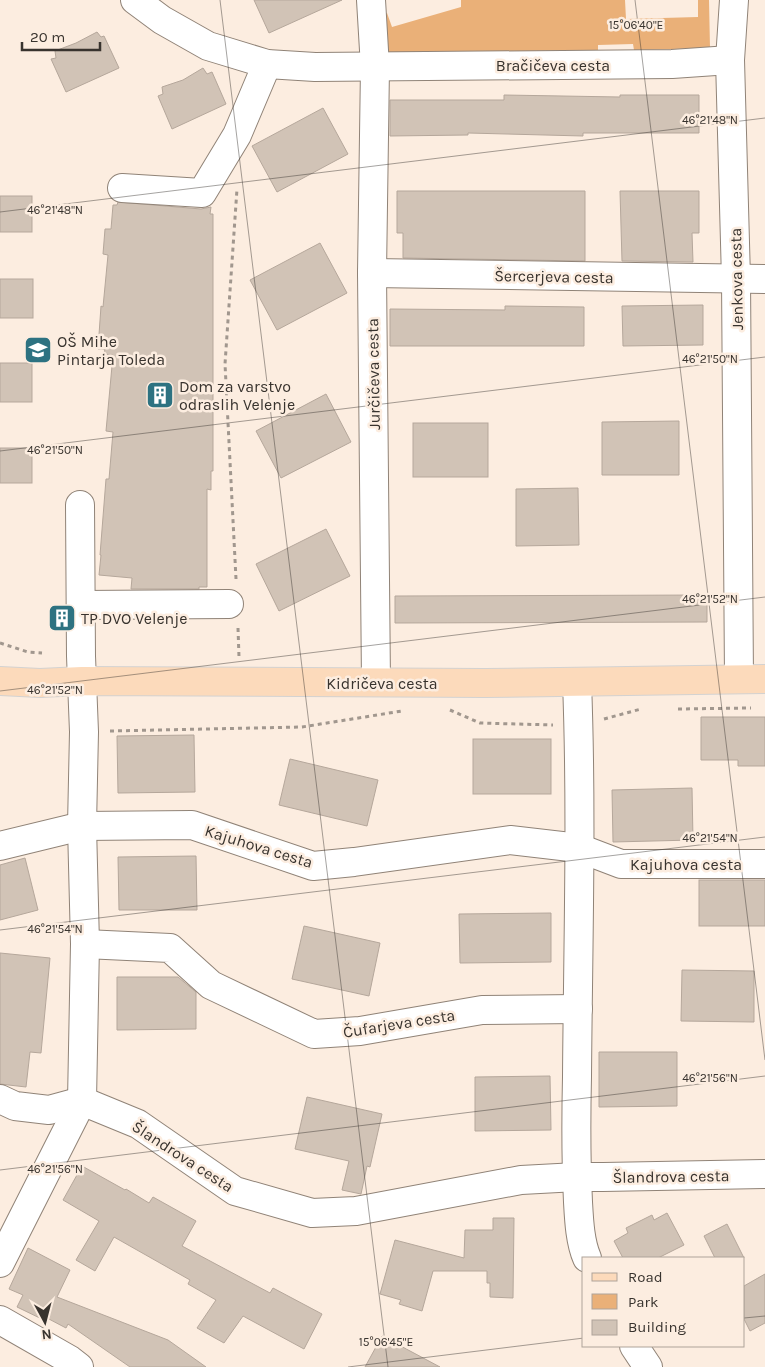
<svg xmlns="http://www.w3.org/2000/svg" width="765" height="1367" font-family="Karla,sans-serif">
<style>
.green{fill:#eab078}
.building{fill:#d1c3b6;stroke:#b5a79b}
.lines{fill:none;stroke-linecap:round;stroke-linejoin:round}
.minor-casing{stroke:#908377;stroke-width:30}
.major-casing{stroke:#d3d2d1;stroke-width:30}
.path{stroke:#a1978e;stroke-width:3;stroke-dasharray:4 4;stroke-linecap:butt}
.minor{stroke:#fff;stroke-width:28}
.major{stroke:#fcdabb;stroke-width:28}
.ticks{fill:none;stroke:#38332e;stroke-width:1;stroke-opacity:0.45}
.labels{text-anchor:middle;stroke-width:5;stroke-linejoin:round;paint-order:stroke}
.street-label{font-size:16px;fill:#38332e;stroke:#fcede0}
.poi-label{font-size:16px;fill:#38332e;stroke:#fcede0;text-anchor:start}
.ticks-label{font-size:12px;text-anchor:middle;fill:#38332e;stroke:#fcede0;stroke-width:5;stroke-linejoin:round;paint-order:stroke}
</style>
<rect width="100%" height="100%" fill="#fcede0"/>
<!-- green -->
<polygon class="green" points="461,0 625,0 626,19 698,17 698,0 709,0 710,48 634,50 633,44 598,45 598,50 389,53 379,16 387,13 392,27 461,7"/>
<!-- building -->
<g class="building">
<polygon points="254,0 342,0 269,33"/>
<polygon points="97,32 101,37 104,36 119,68 66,92 51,59 56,58 55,51 76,43"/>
<polygon points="203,68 207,74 212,72 226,104 172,129 158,96 163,94 162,87 183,80"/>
<polygon points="504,95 620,97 620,95 699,95 699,133 583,133 583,136 468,133 468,135 390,136 390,100 504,100"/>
<polygon points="323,108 348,154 277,192 252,146"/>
<polygon points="397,191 585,191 585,261 403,258 403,233 397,233"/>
<polygon points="620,191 699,191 699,233 692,233 693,262 622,261"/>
<rect x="0" y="196" width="32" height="36"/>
<polygon points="118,202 201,209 211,207 210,214 213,214 213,471 211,471 211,490 207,489 207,587 199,587 199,589 131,589 132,578 99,575 101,555 100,555 106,479 109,479 113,432 106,431 113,355 104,354 105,349 98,349 101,306 103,307 108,255 103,254 105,229 111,229 113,205 117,205"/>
<polygon points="320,243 347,293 277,330 250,280"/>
<rect x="0" y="279" width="33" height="39"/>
<polygon points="703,305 703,345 623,346 622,306"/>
<polygon points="505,306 584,307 584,346 390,346 390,309 505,310"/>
<rect x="0" y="363" width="32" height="39"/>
<polygon points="326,394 351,442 281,478 256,431"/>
<polygon points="679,421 679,475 602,475 602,422"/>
<rect x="413" y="423" width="75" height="54"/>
<rect x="0" y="448" width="32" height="35"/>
<polygon points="578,488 579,545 516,546 516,489"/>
<polygon points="326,529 350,576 279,611 256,564"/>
<polygon points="707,595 707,622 395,623 395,596"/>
<polygon points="701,717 765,717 765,766 738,766 738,760 701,760"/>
<polygon points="194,735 195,792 118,793 117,736"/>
<rect x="473" y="739" width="78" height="55"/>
<polygon points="290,759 378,780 367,826 279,805"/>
<polygon points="692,788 693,840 613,842 612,790"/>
<polygon points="196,856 197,910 119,910 118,857"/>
<polygon points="25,858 38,910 0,920 0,865"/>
<rect x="699" y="880" width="66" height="46"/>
<polygon points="551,913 551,962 460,963 459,914"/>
<polygon points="304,926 380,943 369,996 292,979"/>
<polygon points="0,953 50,958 41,1053 30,1052 26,1087 0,1084"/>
<polygon points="682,970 754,971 754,1022 681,1021"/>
<polygon points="117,977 178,977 196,992 196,1029 117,1030"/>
<polygon points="599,1052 677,1052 677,1106 599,1107"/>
<polygon points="550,1076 551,1130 475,1131 475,1077"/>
<polygon points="307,1097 382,1114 370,1167 367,1166 361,1194 342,1190 349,1161 295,1149"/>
<polygon points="82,1166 125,1190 126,1189 149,1203 153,1197 196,1221 182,1246 270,1293 273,1288 322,1314 304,1349 243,1316 224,1343 197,1328 216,1300 188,1284 190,1280 114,1237 95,1271 76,1260 99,1221 63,1200"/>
<polygon points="667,1213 684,1245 658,1258 623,1258 614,1241 628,1233 626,1228 652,1215 654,1220"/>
<polygon points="493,1218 514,1218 513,1298 490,1297 490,1283 487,1283 487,1271 433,1271 422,1311 399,1304 401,1300 380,1294 395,1240 464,1258 465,1230 493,1230"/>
<polygon points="727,1224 744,1258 715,1258 704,1236"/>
<polygon points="28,1248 70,1270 57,1297 168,1340 206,1367 130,1367 68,1324 66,1328 47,1318 46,1321 17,1307 23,1295 9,1289"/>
<polygon points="765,1274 765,1323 750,1331 744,1319 744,1286"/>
<polygon points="382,1336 440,1367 365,1367"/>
</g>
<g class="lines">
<!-- minor casing -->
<g class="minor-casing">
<g id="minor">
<polyline points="135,0 162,20 208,46 267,64 315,67 672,64 730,60"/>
<polyline points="371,0 375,67 372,273 376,682"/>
<polyline points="734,0 730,60 736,279 739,678"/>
<polyline points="122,188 202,193 237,135 267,64"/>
<polyline points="372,273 765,279"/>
<polyline points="81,605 229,604"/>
<path d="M 577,682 C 582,813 578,945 577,1077 C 576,1119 576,1160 578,1202 C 579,1220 580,1242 587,1258"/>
<polyline points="0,846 82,826 192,825 313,866 354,862 510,840 579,848 621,864 765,864"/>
<polyline points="85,944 170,948 211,985 314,1034 360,1031 482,1010 578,1009"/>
<polyline points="0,1099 15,1106 49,1110 82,1101 138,1124 235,1191 312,1213 356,1211 521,1180 577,1177 603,1177 765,1174"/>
<polyline points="0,1263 82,1101 85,944 82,826 84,732 81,656 80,505"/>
<polyline points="0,1320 70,1360 79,1367"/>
<polyline points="634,1346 648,1367"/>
</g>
</g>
<!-- major casing -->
<g class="major-casing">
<polyline id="major" points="0,681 40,683 82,681 485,683 765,679"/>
</g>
<!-- path -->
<g class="path">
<polyline points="236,579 225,364 237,189"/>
<polyline points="238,628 239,657"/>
<polyline points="0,643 28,652 42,653"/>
<polyline points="678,709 751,708"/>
<polyline points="450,710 480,723 553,725"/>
<polyline points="604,719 641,709"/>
<polyline points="110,731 302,727 402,711"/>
</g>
<!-- minor -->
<use href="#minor" class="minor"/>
<!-- major -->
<use href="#major" class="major"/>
</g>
<!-- ticks -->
<path class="ticks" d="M 220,0 L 388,1367M 635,0 L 765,1060M 0,212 L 765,118M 0,451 L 765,357M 0,691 L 765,597M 0,930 L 765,837M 0,1170 L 765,1076M 744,1318 L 765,1316M 348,1367 L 584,1338"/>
<!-- icons -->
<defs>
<g id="school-square" transform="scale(1.4375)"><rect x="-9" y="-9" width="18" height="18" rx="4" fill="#2d7281" stroke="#fcede0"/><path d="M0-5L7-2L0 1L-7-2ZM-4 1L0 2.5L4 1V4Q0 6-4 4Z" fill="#fff"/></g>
<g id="building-square" transform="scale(1.4375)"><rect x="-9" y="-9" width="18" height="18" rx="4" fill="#2d7281" stroke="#fcede0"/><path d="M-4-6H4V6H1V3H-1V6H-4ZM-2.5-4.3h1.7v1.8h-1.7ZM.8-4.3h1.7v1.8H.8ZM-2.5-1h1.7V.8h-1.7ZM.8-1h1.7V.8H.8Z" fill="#fff"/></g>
</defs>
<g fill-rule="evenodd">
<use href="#school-square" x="38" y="350"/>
<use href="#building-square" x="160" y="395"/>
<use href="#building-square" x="62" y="618"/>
</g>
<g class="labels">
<!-- street labels -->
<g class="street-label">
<text x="553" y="71">Bračičeva cesta</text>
<text transform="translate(554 276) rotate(1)" y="6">Šercerjeva cesta</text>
<text transform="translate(736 279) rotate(-91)" y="6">Jenkova cesta</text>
<text transform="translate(373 374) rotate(-91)" y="6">Jurčičeva cesta</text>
<text x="382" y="689">Kidričeva cesta</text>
<text transform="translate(259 846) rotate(17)" y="6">Kajuhova cesta</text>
<text x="686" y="870">Kajuhova cesta</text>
<text transform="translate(399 1023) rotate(-9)" y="6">Čufarjeva cesta</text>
<text transform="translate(183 1156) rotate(33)" y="6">Šlandrova cesta</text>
<text transform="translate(671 1176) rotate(-1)" y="6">Šlandrova cesta</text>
</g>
<!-- poi labels -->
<g class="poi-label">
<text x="57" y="347">OŠ Mihe<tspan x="57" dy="18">Pintarja Toleda</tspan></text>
<text x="179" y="392">Dom za varstvo<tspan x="179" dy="18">odraslih Velenje</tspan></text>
<text x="81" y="624">TP DVO Velenje</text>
</g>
</g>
<g class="ticks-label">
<text x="636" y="29">15°06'40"E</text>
<text x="710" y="124">46°21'48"N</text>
<text x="55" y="214">46°21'48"N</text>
<text x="710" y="363">46°21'50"N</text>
<text x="55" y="454">46°21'50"N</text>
<text x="710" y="603">46°21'52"N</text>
<text x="55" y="694">46°21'52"N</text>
<text x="710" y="842">46°21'54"N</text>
<text x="55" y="933">46°21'54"N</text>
<text x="710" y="1082">46°21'56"N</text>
<text x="55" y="1173">46°21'56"N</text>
<text x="386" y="1346">15°06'45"E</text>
</g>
<!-- legend -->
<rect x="582" y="1257" width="162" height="90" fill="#fcede0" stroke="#aea399"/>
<rect x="592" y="1273" width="25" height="8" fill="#fcdabb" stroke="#aea399"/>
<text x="628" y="1282" font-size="15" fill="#38332e">Road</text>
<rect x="592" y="1294" width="25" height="15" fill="#eab078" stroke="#aea399"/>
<text x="628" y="1307" font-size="15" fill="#38332e">Park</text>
<rect x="592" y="1320" width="25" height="15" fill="#d1c3b6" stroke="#aea399"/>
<text x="628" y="1332" font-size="15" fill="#38332e">Building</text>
<!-- north arrow -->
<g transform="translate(45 1322) rotate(173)" stroke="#fcede0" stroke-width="4" paint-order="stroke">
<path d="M0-4L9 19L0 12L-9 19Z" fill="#38332e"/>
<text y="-8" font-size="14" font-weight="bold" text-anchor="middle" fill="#38332e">N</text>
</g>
<!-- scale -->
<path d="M22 42v8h78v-8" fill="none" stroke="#38332e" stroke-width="2.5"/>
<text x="30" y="42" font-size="15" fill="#38332e" stroke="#fcede0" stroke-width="4" paint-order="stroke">20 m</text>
</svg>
